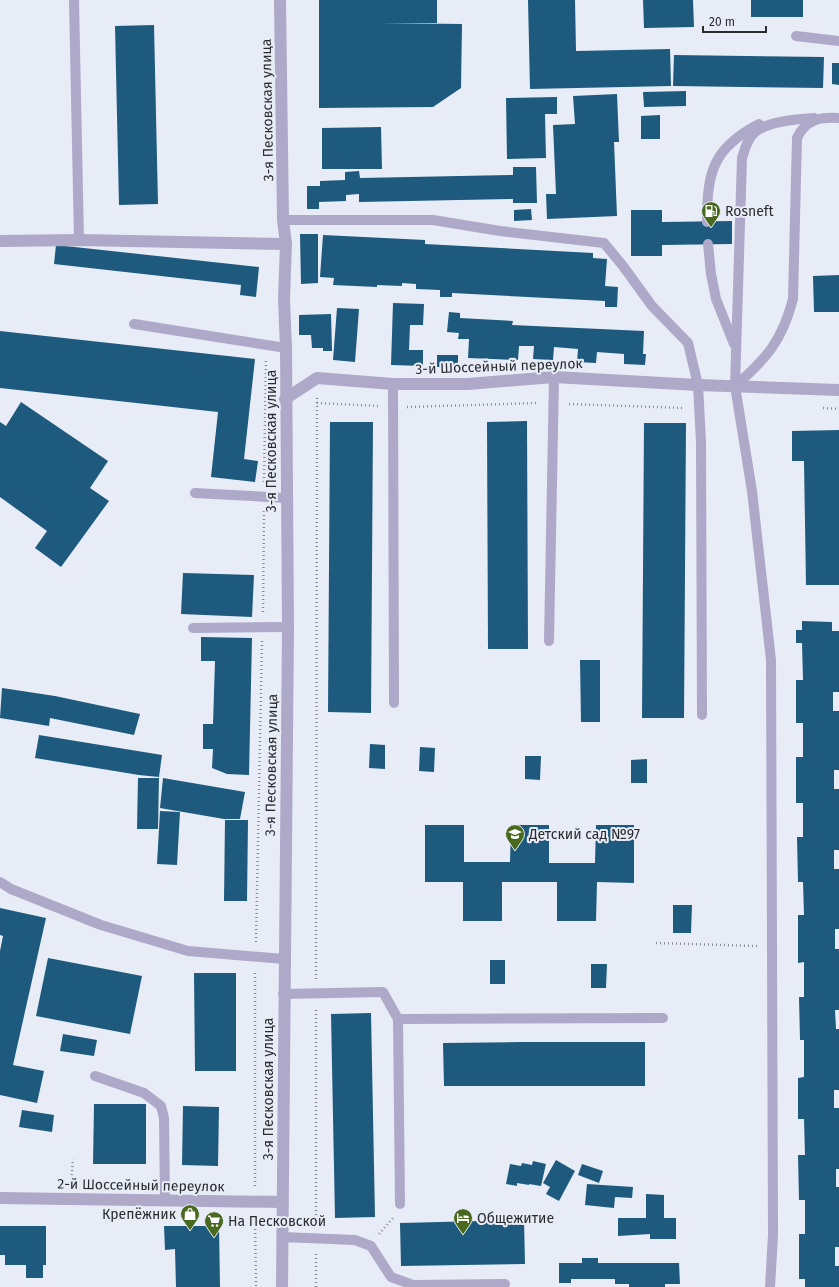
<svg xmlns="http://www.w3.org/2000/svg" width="839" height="1287" font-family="'Fira Sans',sans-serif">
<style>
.building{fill:#1d5a7d}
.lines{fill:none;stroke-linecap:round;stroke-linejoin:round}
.path{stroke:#898c93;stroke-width:2.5;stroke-dasharray:1 3;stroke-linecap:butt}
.service{stroke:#aea8c9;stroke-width:10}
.minor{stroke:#aea8c9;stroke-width:12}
.labels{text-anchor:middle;stroke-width:4;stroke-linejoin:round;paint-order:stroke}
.street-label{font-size:14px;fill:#292b2e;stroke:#e8ecf6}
.poi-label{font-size:14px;fill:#292b2e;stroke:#e8ecf6;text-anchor:start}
</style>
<rect width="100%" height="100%" fill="#e8ecf6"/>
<!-- building -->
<g class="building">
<polygon points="319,0 437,0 437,23 380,23 462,24 461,88 433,107 319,108"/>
<polygon points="528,0 575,0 576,51 670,49 671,86 530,89"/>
<polygon points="643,0 693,0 694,27 644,28"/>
<rect x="751" y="0" width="52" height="17"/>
<polygon points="154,25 158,204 119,205 115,26"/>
<polygon points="674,55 824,57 823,88 673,86"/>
<polygon points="832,63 839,63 839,85 832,84"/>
<polygon points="686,91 686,106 644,107 643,92"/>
<polygon points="617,94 619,142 614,142 617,216 547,219 546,194 556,194 553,125 575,124 573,96"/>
<polygon points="557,97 557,114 545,114 546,158 507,159 506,98"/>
<polygon points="660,115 660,139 641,139 641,116"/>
<polygon points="381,127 382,169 322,169 322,128"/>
<polygon points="513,167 536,167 537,203 513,203 513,199 359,202 359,194 346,195 346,201 319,202 319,209 307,209 307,186 320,186 320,181 345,180 345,172 359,171 360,178 513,175"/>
<polygon points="531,209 532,220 514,221 514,210"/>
<polygon points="631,210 662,210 662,222 732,221 732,244 662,245 662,256 631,256"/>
<polygon points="300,234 318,234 318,283 301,284"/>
<polygon points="323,235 425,240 425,244 593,253 593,258 607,259 605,286 618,287 617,307 605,307 605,301 452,293 452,297 440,297 440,290 416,289 416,284 402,283 402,286 377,285 377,287 333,285 334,278 320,277"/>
<polygon points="56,245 259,267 256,297 240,295 241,285 54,264"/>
<polygon points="839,275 839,312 814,312 813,276"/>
<polygon points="393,303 424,304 423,325 410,325 409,350 423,350 423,366 391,365"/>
<polygon points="337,308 359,309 355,362 333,360"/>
<polygon points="449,312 460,313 460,318 513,321 512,325 644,331 643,354 646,354 645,365 624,364 624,354 597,352 596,363 577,362 578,349 554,347 553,360 533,359 534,346 519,346 518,360 468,358 469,339 458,339 459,333 447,332"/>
<polygon points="331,314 332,351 323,351 323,348 312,348 311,335 299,335 299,315"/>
<polygon points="0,331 255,359 244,459 258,461 255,482 211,477 218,412 0,388"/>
<rect x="437" y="355" width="21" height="12"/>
<polygon points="21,402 108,461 90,488 109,501 61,567 35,548 47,531 0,497 0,422 6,426"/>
<polygon points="527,421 528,649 488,649 487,422"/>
<polygon points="330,422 373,422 371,713 328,712"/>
<polygon points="644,423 686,423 684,718 642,718"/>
<polygon points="839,430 839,585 806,585 804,461 792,461 792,431"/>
<polygon points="183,573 254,575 252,617 181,614"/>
<polygon points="802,621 832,622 832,631 839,631 839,692 833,692 833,711 839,711 839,770 834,770 834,789 839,789 839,850 834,850 834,869 839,869 839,929 835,929 835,949 839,949 839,1010 835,1010 836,1029 839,1029 839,1090 834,1090 834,1108 839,1108 839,1169 836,1169 836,1187 839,1187 839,1247 835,1247 835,1266 839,1266 839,1287 805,1287 805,1279 799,1279 799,1234 805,1234 805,1200 799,1200 798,1155 805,1155 804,1119 798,1119 798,1078 804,1077 804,1040 800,1040 799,997 804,997 804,962 798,963 798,915 804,915 803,882 798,882 797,837 803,837 803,803 796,803 796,757 803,757 803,723 796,723 796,680 803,680 802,643 796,643 796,630 802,630"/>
<polygon points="201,637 252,638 249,775 227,774 212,768 213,749 203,749 203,724 213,724 215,661 201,661"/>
<polygon points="580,660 600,660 600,722 581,722"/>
<polygon points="2,688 55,696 140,714 134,735 50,718 49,726 0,718"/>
<polygon points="39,735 162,755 159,777 139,775 35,758"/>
<polygon points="370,744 385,745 385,769 369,768"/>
<polygon points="420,747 435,748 434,772 419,771"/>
<polygon points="525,756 541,756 540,780 525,779"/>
<polygon points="647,759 647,783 631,783 631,760"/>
<polygon points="138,778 159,778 158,829 137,829"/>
<polygon points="163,778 245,792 240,819 224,819 160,808"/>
<polygon points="160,811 180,812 177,865 157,864"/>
<polygon points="225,820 248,820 247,901 224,901"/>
<polygon points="425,825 464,825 464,862 510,862 511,825 549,825 549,863 595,863 596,825 634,825 634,883 597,882 596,921 557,921 557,882 502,882 502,921 463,921 463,882 425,882"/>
<polygon points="673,905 692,905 691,933 673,933"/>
<polygon points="0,908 46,918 13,1065 44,1071 37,1103 0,1095 0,951 3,936 0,935"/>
<polygon points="48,958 142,976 130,1034 36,1016"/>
<rect x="490" y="960" width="15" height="24"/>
<polygon points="591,964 607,964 606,988 591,988"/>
<polygon points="194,973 236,973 236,1071 195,1071"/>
<polygon points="371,1013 375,1217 335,1218 331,1014"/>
<polygon points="63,1034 97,1040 94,1056 60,1051"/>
<polygon points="521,1042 645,1042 645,1086 444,1086 443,1043"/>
<polygon points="94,1104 146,1104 146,1164 93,1164"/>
<polygon points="183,1106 219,1107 218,1166 182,1165"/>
<polygon points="22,1110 54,1115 52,1132 19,1127"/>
<polygon points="556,1160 575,1171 559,1201 546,1194 550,1187 543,1183"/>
<polygon points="533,1161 546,1164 541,1186 529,1184 529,1185 517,1183 517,1186 506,1184 510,1164 521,1166 522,1163 532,1165"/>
<polygon points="582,1164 603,1171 599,1183 578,1175"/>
<polygon points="587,1184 633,1187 632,1198 615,1197 614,1208 585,1205"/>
<polygon points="646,1194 664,1195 664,1218 676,1218 676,1239 650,1239 650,1234 618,1236 618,1218 646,1218"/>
<polygon points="524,1220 525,1264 401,1266 400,1223"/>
<polygon points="0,1226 46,1226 46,1265 43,1265 43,1278 26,1278 26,1265 5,1265 5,1255 0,1255"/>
<polygon points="164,1226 219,1226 220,1287 176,1287 175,1249 165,1250"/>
<polygon points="582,1258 598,1258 598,1263 679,1263 680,1284 665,1284 665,1287 629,1287 629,1284 615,1284 615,1279 571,1279 571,1283 559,1283 559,1263 582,1263"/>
</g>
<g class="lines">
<!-- path -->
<g class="path">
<polyline points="317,403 378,406"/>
<polyline points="569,404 684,408"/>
<polyline points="407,407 538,403"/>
<polyline points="823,408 839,409"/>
<polyline points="264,482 266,359"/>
<polyline points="263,612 264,511"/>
<polyline points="256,942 262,641"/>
<polyline points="656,943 757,946"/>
<polyline points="316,979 317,398"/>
<polyline points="71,1183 73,1159"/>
<polyline points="255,1186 255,971"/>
<polyline points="255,1217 256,1287"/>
<polyline points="316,1223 316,1008"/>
<polyline points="379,1234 394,1217"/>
<polyline points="316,1287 316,1254"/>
</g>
<!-- service -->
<g class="service">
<polyline points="74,0 79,240"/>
<polyline points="796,36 839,41"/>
<polyline points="283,220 433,220 500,231 604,243 623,266 652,306 688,343 698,385 701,442 702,715"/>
<path d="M 707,222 C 707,172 713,148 759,124"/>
<polyline points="708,244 711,274 716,299 734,344"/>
<polyline points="134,324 286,348"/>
<polyline points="393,384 394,703"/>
<path d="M 735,386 L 742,158 C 745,149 747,140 754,133 C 767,121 797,119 814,118"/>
<polyline points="195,493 286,498"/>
<polyline points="193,628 288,627"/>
<polyline points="549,641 554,377"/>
<polyline points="0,882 11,889 101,925 188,951 284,959"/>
<polyline points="283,994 383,992 398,1019 663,1018"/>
<polyline points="398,1019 400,1204"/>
<polyline points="95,1076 144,1093 161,1106 164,1118 165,1201"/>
<polyline points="282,1237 355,1240 371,1246 391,1277 413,1285 505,1284"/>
<path d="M 770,1287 L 773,1235 L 771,660 L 752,491 L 735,386 C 767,358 782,341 793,299 L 797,138 C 806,119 820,117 839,118"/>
</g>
<!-- minor -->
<g class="minor">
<polyline points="280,0 283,220 286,244 284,299 286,348 288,627 282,1287"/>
<polyline points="0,241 79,240 286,244"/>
<polyline points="285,399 317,378 393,384 468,384 554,377 698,385 839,390"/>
<polyline points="0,1198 282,1202"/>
</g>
</g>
<!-- icons -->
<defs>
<g id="fuel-pin" transform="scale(1)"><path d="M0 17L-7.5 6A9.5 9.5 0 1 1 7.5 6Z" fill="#49691f" stroke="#e8ecf6"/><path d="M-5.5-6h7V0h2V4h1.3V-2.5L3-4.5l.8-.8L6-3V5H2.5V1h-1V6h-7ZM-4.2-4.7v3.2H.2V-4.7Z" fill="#fff"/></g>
<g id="school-pin" transform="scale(1)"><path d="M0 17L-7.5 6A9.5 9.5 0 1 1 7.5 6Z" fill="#49691f" stroke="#e8ecf6"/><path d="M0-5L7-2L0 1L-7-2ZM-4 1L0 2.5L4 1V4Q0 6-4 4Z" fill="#fff"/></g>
<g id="shop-pin" transform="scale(1)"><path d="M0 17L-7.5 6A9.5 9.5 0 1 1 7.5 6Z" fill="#49691f" stroke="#e8ecf6"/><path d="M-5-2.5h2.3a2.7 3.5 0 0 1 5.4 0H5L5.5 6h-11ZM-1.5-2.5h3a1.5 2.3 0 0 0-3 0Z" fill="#fff"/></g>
<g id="hotel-pin" transform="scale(1)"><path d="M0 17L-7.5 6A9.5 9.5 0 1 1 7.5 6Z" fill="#49691f" stroke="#e8ecf6"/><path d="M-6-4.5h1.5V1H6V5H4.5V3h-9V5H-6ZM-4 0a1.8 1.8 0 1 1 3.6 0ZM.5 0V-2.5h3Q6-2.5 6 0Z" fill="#fff"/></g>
<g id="supermarket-pin" transform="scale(1)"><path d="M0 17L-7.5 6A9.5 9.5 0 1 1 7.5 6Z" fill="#49691f" stroke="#e8ecf6"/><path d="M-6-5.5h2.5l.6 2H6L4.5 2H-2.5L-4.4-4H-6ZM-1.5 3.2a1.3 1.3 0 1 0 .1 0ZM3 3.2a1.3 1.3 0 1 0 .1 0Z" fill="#fff"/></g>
</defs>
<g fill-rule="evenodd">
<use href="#fuel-pin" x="711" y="211"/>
<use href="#school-pin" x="515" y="834"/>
<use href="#shop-pin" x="190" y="1214"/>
<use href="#hotel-pin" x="463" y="1218"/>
<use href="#supermarket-pin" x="214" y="1221"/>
</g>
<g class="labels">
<!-- street labels -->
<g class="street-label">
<text transform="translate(267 110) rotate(-91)" y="5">3-я Песковская улица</text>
<text transform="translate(499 366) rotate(-2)" y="5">3-й Шоссейный переулок</text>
<text transform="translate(271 441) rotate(-90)" y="5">3-я Песковская улица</text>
<text transform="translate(271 765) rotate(-89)" y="5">3-я Песковская улица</text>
<text transform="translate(268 1089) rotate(-90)" y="5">3-я Песковская улица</text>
<text transform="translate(141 1185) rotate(1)" y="5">2-й Шоссейный переулок</text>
</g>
<!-- poi labels -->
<g class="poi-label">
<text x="725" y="216">Rosneft</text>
<text x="529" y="839">Детский сад №97</text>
<text x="176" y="1219" text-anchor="end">Крепёжник</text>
<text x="477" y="1223">Общежитие</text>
<text x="228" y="1226">На Песковской</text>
</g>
</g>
<!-- scale -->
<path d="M703 26v6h63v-6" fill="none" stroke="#292b2e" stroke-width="2"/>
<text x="709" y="26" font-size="12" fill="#292b2e" stroke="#e8ecf6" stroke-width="3" paint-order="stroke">20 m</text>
</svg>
